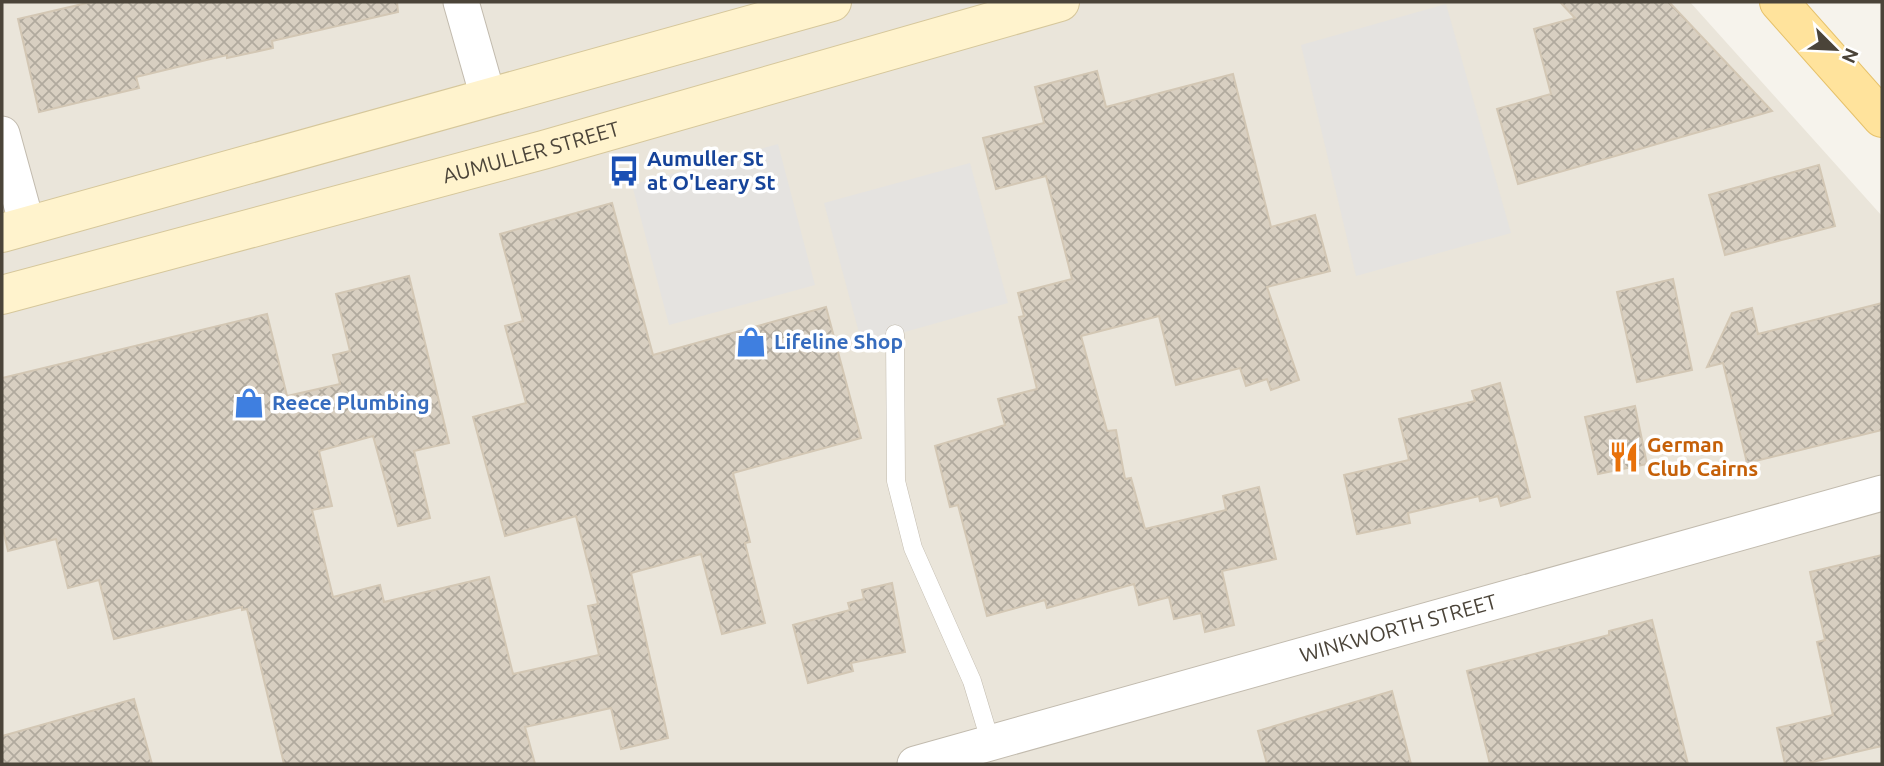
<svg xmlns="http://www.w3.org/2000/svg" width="1884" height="766" font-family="Ubuntu,sans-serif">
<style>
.residential{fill:#eae5da}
.parking{fill:#e5e3e0}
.building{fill:url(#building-cross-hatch);stroke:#d3c7b4;stroke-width:2}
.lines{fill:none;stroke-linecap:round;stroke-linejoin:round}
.lane-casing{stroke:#c2bbae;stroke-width:19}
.street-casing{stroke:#c2bbae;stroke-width:37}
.secondary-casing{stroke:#d6c79b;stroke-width:40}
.primary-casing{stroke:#e6c16a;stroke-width:40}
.lane{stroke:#fff;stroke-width:18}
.street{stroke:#fff;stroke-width:35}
.secondary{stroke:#fff3cd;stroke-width:38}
.primary{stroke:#ffe39c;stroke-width:38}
.labels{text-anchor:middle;stroke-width:7;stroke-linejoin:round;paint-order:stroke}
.street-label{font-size:21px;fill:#4b4439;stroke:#fff}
.transit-label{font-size:21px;font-weight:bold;fill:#164399;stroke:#fff;text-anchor:start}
.shop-label{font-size:21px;font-weight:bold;fill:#366cbe;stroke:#fff;text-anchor:start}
.food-label{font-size:21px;font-weight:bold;fill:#c56008;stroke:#fff;text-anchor:start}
</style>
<defs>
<pattern id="building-cross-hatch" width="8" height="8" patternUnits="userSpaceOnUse" patternTransform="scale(1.75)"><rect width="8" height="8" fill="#d8cfc1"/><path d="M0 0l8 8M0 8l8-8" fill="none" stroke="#b1aa9e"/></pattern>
</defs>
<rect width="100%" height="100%" fill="#f6f3ec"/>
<!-- residential -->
<polygon class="residential" points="2,2 1690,2 1882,216 1882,764 2,764"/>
<!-- parking -->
<g class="parking">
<polygon points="1446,4 1511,233 1356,276 1301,45"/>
<polygon points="778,144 815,285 669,325 632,185"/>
<polygon points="970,163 1008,303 862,344 824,203"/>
</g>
<!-- building -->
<g class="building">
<polygon points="91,2 397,2 398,12 272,41 273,48 227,58 227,55 136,77 139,88 39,112 18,19"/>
<polygon points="1560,2 1669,2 1772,111 1518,184 1497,109 1551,94 1534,29 1575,18"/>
<polygon points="1097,71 1106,107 1233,74 1271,227 1315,215 1330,271 1267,287 1299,380 1271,390 1267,379 1246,386 1240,368 1176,385 1159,316 1081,336 1107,431 1116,430 1125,479 1131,478 1145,529 1226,510 1223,496 1259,487 1276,559 1222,571 1234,625 1205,632 1201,613 1174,619 1169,597 1139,605 1134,584 1047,608 1045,600 987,616 958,505 950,507 935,446 1005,425 998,399 1037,389 1019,317 1024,316 1018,293 1072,279 1046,176 996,189 983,138 1044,123 1035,87"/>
<polygon points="1819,165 1835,226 1725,255 1709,195"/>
<polygon points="612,203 653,355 826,307 861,438 733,473 750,542 745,543 765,623 722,634 701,554 631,573 668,738 621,749 611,708 525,727 535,764 284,764 247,609 242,610 242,607 114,639 99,580 68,588 56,539 8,551 2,525 2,378 267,314 287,396 340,384 333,355 350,351 336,294 409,276 449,443 414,451 430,518 398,526 373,436 319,451 332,506 312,510 333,597 380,585 384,602 489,577 513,674 599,655 588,606 598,604 576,516 505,536 473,417 526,403 505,326 523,321 500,234"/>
<polygon points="1673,279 1692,370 1637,382 1617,292"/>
<polygon points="1882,303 1882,430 1747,463 1723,363 1707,367 1732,313 1752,308 1758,334"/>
<polygon points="1500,383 1530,497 1501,506 1498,496 1480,501 1479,496 1408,513 1410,523 1357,534 1344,475 1409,460 1399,419 1475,401 1472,391"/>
<polygon points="1635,406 1647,464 1598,474 1585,417"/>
<polygon points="1882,555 1882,746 1804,764 1785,764 1777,728 1833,715 1817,642 1825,640 1810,572"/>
<polygon points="892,583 905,652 851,663 853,671 808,683 793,625 850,610 848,603 864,599 862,590"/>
<polygon points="1652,620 1688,764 1490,764 1467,671 1609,635 1609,631"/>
<polygon points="1392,691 1411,764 1267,764 1258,731"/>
<polygon points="134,699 152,764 2,764 2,736"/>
</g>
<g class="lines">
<!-- lane casing -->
<g class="lane-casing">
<polyline id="lane" points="895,334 896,481 913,548 972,681 991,744"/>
</g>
<!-- street casing -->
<g class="street-casing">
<g id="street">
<polyline points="461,2 488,97"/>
<polyline points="2,134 27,225"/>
<path id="s1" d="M 915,764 L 1882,493"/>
</g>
</g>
<!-- secondary casing -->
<g class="secondary-casing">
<g id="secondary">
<polyline points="2,233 832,2"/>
<path id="s2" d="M 2,295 L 543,150 L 1060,2"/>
</g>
</g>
<!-- primary casing -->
<g class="primary-casing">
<polyline id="primary" points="1779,2 1882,118"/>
</g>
<!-- lane -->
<use href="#lane" class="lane"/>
<!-- street -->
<use href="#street" class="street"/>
<!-- secondary -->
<use href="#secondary" class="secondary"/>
<!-- primary -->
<use href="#primary" class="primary"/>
</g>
<!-- icons -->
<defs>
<g id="bus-bare" transform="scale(2.415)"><path d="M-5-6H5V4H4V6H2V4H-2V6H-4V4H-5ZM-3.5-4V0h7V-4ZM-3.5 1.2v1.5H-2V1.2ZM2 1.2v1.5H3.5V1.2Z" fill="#1a4fb4" stroke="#fff" stroke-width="2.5" paint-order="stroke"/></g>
<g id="shop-bare" transform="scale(2.415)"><path d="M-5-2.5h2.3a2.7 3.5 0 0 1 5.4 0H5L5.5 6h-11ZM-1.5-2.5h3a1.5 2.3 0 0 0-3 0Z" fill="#3f7fe0" stroke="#fff" stroke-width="2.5" paint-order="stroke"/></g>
<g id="restaurant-bare" transform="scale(2.415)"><path d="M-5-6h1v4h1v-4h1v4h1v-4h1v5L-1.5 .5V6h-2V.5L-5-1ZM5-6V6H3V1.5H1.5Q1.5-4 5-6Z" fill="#e8710a" stroke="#fff" stroke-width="2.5" paint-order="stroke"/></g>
</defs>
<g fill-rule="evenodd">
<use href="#bus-bare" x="624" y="171"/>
<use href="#shop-bare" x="751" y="342"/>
<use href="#shop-bare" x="249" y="403"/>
<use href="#restaurant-bare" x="1624" y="457"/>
</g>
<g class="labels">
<!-- street labels -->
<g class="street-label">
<text dy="7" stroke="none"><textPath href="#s2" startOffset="548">AUMULLER STREET</textPath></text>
<text dy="7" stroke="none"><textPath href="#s1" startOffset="502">WINKWORTH STREET</textPath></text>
</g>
<!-- transit labels -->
<g class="transit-label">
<text x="647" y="166">Aumuller St<tspan x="647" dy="24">at O'Leary St</tspan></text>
</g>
<!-- shop labels -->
<g class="shop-label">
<text x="774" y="349">Lifeline Shop</text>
<text x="272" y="410">Reece Plumbing</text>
</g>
<!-- food labels -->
<g class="food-label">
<text x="1647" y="452">German<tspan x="1647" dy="24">Club Cairns</tspan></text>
</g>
</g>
<!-- border -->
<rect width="1884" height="766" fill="none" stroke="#4b4439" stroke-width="7"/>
<!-- north arrow -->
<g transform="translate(1835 49) rotate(114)" stroke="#ffffff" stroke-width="5" paint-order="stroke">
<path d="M0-5L12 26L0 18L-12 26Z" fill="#4b4439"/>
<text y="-10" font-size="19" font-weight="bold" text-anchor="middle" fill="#4b4439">N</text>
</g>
</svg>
